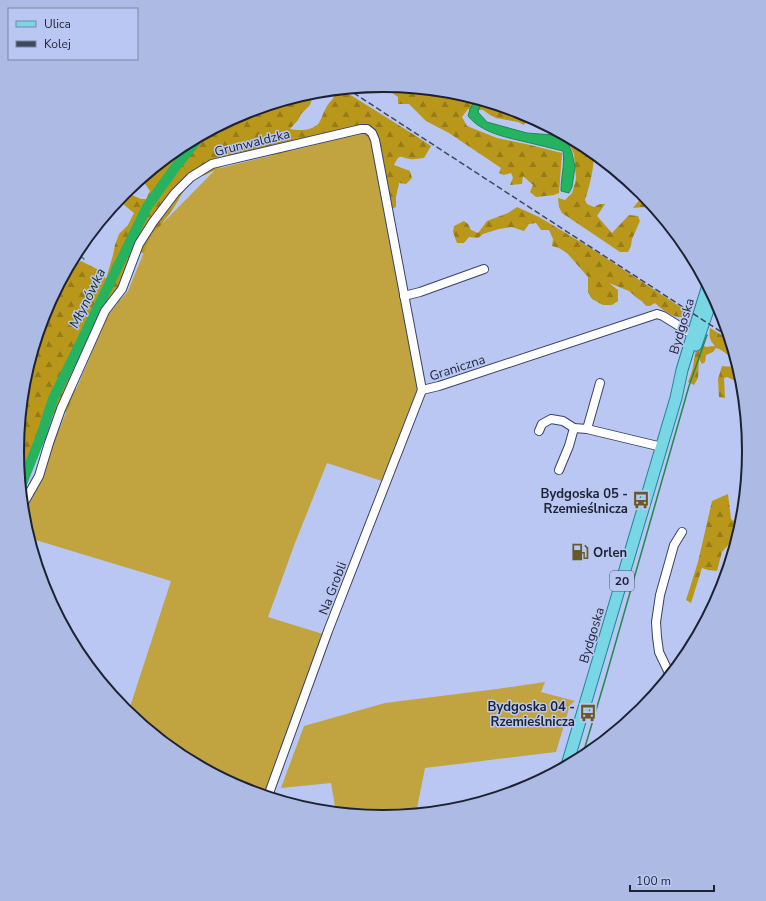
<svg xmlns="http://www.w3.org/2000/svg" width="766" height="901" font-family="'Nunito Sans',sans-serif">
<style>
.forest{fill:url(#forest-firs)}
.garden{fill:#c1a340}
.water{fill:#25b360;stroke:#238852}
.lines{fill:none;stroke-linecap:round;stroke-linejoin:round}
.stream{stroke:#238852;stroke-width:1.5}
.river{stroke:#25b360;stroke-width:10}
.minor-casing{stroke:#394367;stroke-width:10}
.major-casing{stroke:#1f859b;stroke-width:13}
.minor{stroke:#fff;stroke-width:8}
.major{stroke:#79d6e5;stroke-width:11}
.rail{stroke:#40475d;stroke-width:1.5;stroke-dasharray:6 3;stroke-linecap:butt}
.labels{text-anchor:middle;stroke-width:3;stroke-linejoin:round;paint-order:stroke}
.shield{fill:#b9c7f2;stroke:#4c546c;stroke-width:1}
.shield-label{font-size:12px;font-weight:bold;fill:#1d2232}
.street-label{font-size:13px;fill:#1d2232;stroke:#b9c7f2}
.poi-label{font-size:13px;font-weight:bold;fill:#1d2232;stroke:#b9c7f2;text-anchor:end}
.water-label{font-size:14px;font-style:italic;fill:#192f1f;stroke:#b9c7f2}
.rim{fill:none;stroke:#1d2232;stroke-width:2}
</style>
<defs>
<pattern id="forest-firs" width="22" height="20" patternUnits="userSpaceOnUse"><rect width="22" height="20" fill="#b9971a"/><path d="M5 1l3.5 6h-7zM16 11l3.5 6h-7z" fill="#967b18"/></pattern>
</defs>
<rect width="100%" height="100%" fill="#b9c7f2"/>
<!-- forest -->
<g class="forest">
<polygon points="374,85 383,85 455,92 523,112 531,116 529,117 524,125 518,122 496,118 490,115 483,110 468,109 462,117 467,126 497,138 526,144 562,153 559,193 554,195 536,197 530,192 533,185 523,176 522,184 510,185 513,178 511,173 504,175 499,173 501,168 449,133 426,121 409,104 398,104 398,97 385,88 376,87"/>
<path d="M 335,89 L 341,89 L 416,136 L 431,146 L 424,158 C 420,158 414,160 410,159 C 399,157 400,153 394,165 L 410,171 L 412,178 L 406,184 L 399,183 L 396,197 L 396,207 L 389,210 L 386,208 L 372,156 L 325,147 L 312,143 L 299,144 L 289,153 L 273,155 L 261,155 L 225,165 L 205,175 L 194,178 L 183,192 L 173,209 L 163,222 L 152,244 L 145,254 L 140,252 L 119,303 L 108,305 L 100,333 L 94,347 L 87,347 L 74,380 L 76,389 L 68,412 L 51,414 L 39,454 L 21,492 L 17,450 L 24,379 L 45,310 L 70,263 L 74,266 L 81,261 L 99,270 L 106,279 L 113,255 L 115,245 L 119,234 L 128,225 L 134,213 L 123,204 L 126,200 L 132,195 L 141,199 L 146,199 L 150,191 L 141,178 L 180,146 L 243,112 L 312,91 L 330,90 L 330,92 L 324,95 L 313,96 L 310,105 L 301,114 L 298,120 L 290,129 C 298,131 313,131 319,123 C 322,118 323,113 326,108 C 331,98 334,103 335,89 Z"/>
<path d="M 547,125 L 587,146 L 594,152 C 594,169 590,184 585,200 L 587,204 L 594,207 L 600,204 L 605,204 L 597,216 L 612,233 L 629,215 L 638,216 L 640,221 L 632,239 L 631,246 L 628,252 L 620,252 L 562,213 L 559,207 L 558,198 L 565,200 L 572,193 L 576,179 L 574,154 L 566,138 L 549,130 L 547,127 Z"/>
<path d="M 644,194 L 658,212 C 650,206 643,207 633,208 Z"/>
<path d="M 517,207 L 539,217 L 589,247 L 685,310 L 688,314 C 686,315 684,317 682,317 C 673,318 661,309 655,303 L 650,306 L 646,306 L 643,302 L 637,298 L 629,291 L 609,283 L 618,290 L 618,301 L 612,305 L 603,305 L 592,299 L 588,292 L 588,277 L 567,253 L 559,248 L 552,246 L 553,239 L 549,230 L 541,230 L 536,223 L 529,224 L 524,231 L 512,227 L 499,229 L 483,234 L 478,238 L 469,237 L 464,243 L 457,243 L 453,232 L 454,226 L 464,221 L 468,224 L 471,230 L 478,233 L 487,221 L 508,213 Z"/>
<path d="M 710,328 L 730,340 L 736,359 C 728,357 724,350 716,348 L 713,352 L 706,355 L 705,362 L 702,364 L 699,359 L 698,378 L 694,385 L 688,382 C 690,377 692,372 693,367 C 695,356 695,345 703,337 L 704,346 L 707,347 L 715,346 C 709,340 709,335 710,328 Z"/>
<polygon points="722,366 733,367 740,371 742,384 727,377 724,378 725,398 719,397 718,379"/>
<polygon points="728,494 731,519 741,526 735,546 730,543 722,552 717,571 708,570 702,568 691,603 686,600 698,562 712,501"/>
</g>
<!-- garden -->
<g class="garden">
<polygon points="364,133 370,139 418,391 382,481 327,463 295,543 268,617 326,635 267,796 243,789 179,755 128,713 171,581 29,538 24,522 23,513 108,315 128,291 151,235 216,169"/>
<polygon points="545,682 541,692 575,701 570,705 556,752 425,768 416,813 383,816 336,812 331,783 281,788 304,726 385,703 497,689"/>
</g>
<!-- water -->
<path class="water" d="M 482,100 L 496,104 L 480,106 L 478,112 L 487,122 L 527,133 L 553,135 L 568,143 L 572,153 L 575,167 L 572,187 L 569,193 L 561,191 C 561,177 565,165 563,151 C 551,148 538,145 526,142 C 505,137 482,133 468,116 L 470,109 L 475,101 Z"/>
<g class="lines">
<!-- stream -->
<g class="stream">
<polyline points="76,252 84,259"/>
<polyline points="582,757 605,680 689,386 707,335"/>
</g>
<!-- river -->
<polyline class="river" points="21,486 41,436 53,399 147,207 174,169 201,135"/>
<!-- minor casing -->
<g class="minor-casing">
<g id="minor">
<polyline points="404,296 420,292 484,269"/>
<polyline points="422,390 439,386 654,315 657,314 663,316 692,334 695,339"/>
<polyline points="587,429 600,383"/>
<polyline points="539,431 542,424 551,419 563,421 574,428 587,429 662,447"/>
<polyline points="559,470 569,446 574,428"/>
<polyline points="22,506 39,476 49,443 61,409 105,311 122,289 139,244 153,222 175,193 191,177 212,164 361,129 367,129 372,133 375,140 422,390"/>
<polyline points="670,675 659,652 657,637 656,622 660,595 674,545 682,532"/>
<polyline points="268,796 328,631 422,390"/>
</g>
</g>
<!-- major casing -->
<g class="major-casing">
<g id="major">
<polyline points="696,345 707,313 711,297"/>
<polyline points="567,765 676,398 682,370 708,285"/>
</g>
</g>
<!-- minor -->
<use href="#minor" class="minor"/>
<!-- major -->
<use href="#major" class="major"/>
<!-- rail -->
<polyline class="rail" points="346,88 729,337"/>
</g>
<!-- icons -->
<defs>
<g id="bus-bare" transform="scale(1.38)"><path d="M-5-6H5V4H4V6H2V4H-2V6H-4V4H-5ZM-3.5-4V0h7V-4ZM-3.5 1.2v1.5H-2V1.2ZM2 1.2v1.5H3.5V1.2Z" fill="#695927" stroke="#b9c7f2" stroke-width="2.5" paint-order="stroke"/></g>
<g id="fuel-bare" transform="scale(1.38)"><path d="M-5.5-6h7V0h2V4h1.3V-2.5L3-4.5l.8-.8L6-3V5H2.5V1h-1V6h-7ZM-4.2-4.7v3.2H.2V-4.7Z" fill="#695927" stroke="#b9c7f2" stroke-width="2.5" paint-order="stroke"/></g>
</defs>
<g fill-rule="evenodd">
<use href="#bus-bare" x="641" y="500"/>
<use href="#fuel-bare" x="580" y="552"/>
<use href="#bus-bare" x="588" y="713"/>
</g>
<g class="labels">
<!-- shield labels -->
<rect class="shield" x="610" y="571" width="24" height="20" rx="3"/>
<g class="shield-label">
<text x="622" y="585">20</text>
</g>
<!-- street labels -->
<g class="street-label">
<text transform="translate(252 142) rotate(-14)" y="5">Grunwaldzka</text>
<text transform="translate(681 326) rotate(-73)" y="5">Bydgoska</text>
<text transform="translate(457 367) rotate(-18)" y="5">Graniczna</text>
<text transform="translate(332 588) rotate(-69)" y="5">Na Grobli</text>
<text transform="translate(591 635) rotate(-73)" y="5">Bydgoska</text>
</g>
<!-- poi labels -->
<g class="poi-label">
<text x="628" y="498">Bydgoska 05 -<tspan x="628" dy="15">Rzemieślnicza</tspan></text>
<text x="593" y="557" text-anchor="start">Orlen</text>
<text x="575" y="711">Bydgoska 04 -<tspan x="575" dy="15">Rzemieślnicza</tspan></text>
</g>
<!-- water labels -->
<g class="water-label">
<text transform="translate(87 298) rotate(-64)" y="5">Młynówka</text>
</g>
</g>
<!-- crop -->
<path d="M0 0H766V901H0ZM24 451a359 359 0 1 1 718 0a359 359 0 1 1-718 0Z" fill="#adbae3" fill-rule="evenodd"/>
<path class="rim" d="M24 451a359 359 0 1 1 718 0a359 359 0 1 1-718 0Z"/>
<!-- legend -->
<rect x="8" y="8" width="130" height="52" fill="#b9c7f2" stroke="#7b85a5"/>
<rect x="16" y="21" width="20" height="6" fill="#79d6e5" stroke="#7b85a5"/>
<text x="44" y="28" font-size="12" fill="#1d2232">Ulica</text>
<rect x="16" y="41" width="20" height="6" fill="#40475d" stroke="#7b85a5"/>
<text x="44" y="48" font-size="12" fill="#1d2232">Kolej</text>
<!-- scale -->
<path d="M630 885v6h84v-6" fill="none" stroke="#1d2232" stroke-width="2"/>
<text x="636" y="885" font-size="12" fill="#1d2232" stroke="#b9c7f2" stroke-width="3" paint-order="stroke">100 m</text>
</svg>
